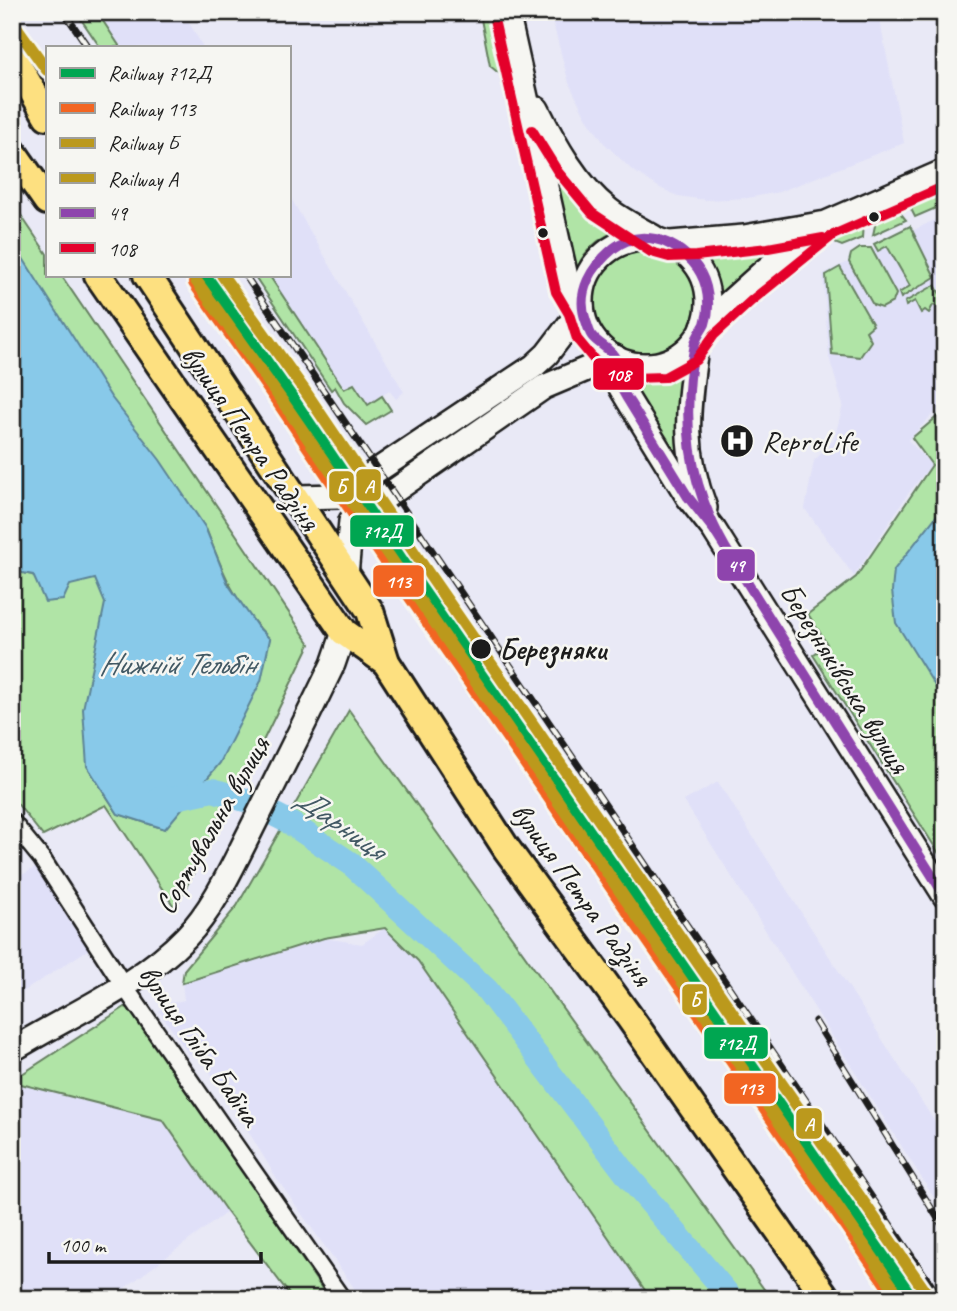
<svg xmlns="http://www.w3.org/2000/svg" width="957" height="1311" font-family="Caveat,sans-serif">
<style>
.built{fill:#e0e0f8}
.green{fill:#b0e4a6;stroke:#668061;stroke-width:2;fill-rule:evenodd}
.water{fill:#88c9e9;stroke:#5d8497;stroke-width:2}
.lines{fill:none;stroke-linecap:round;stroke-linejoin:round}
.river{stroke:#88c9e9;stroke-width:24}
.street-casing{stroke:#1c1c1c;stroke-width:21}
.secondary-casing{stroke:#1c1c1c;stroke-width:28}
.primary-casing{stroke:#1c1c1c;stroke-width:32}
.street{stroke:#f6f6f2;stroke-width:16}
.secondary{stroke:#f6f6f2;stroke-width:23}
.primary{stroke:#fde080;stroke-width:26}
.rail-casing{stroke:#1c1c1c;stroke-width:7}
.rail{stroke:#f6f6f2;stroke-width:4.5;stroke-dasharray:13;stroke-linecap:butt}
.bus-1-casing{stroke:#f6f6f2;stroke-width:16}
.bus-2-casing{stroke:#f6f6f2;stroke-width:16}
.bus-1{stroke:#8e44ad;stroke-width:10}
.bus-2{stroke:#e4002b;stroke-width:10}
.rail-1-casing{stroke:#f6f6f2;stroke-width:18}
.rail-2-casing{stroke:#f6f6f2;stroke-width:18}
.rail-3-casing{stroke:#f6f6f2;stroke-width:18}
.rail-4-casing{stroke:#f6f6f2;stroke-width:18}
.rail-1{stroke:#00a651;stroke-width:12}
.rail-2{stroke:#f26522;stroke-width:12}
.rail-3{stroke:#bb991d;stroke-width:12}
.rail-4{stroke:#bb991d;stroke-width:12}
.bus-dot{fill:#1c1c1c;stroke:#f6f6f2;stroke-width:2.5}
.labels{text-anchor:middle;stroke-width:5;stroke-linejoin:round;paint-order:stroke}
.street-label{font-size:30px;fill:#1c1c1c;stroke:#f6f6f2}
.poi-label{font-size:30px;fill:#1c1c1c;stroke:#f6f6f2;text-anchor:start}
.stop-label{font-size:30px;font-weight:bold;fill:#1c1c1c;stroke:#f6f6f2;text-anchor:start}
.water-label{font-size:32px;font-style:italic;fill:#425964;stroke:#f6f6f2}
.line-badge{stroke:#f6f6f2;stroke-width:2.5}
.badge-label{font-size:19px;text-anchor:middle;font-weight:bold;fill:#fff}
</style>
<rect width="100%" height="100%" fill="#e9e9f6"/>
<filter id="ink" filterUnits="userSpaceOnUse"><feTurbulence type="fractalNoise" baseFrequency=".0143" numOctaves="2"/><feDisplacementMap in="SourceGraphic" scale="14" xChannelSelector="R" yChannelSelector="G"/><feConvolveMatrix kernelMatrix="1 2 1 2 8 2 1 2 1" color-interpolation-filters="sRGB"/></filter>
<g filter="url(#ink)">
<!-- built -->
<g class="built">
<polygon points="97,12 183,12 203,47 120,47"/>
<polygon points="550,12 878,12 904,143 779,192 748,198 706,200 678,196 660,188 632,170 604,143 586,117 569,83"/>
<polygon points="289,195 404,392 396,399 389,390 368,406 344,389 269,275 289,275"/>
<polygon points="945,215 945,406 934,413 908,440 931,465 908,494 854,576 805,509 814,461 834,440 843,405 829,357 823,274"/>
<polygon points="718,782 945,1138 945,1215 684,801"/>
<polygon points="37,867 89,949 12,999 12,880"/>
<polygon points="385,928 417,961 651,1299 362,1299 277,1179 224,1091 195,1051 189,1055 159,1011 171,1003 184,1000 182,983 324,938 362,944"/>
<polygon points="21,1084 163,1120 227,1212 110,1299 12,1299 12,1089"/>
</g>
<!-- green -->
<g class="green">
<polygon points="76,12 97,12 120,47 100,47"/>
<polygon points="484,12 491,12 506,79 490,66 481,19"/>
<path d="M 546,143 L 624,228 C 599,237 582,250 574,276 Z"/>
<polygon points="945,190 945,204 915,217 911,209 911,204"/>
<path d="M 12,202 L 47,254 L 47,275 L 61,275 L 310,644 L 263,741 L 175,908 L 106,805 L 43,836 L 12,797 L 12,571 L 33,575 L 12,286 ZM 207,531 C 223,573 237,607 270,639 L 165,829 L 118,814 L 87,766 Z"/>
<polygon points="897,209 906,220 873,235 877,216"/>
<polygon points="863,222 862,238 842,246 827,240"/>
<polygon points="910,226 935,277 901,298 899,293 910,286 887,246 878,251 874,244"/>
<polygon points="774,243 777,246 722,298 715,272 702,250"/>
<polygon points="860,248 871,248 896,294 893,302 882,308 873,305 849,262 851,254"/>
<circle cx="645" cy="302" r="52"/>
<polygon points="840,267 873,325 866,331 871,341 860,357 832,354 826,275"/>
<polygon points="254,275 269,275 344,389 354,384 368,405 382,396 391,410 366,425 344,403 335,387 331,390"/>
<polygon points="935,285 945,303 945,315 943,308 933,305 929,313 925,310 921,313 915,301 906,306 905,302"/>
<polygon points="686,366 692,487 629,381 658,376"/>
<polygon points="945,410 945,863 813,655 827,644 808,614 856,577 932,465 912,438"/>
<polygon points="349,710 771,1299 651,1299 418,961 385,928 324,938 182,983 184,970 237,906"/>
<polygon points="125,1007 134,1010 329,1299 293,1299 227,1212 163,1120 21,1084 16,1078"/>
</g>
<!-- water -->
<g class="water">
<polygon points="12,241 111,397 160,460 205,527 228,584 257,626 270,639 261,681 220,763 165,829 118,814 87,766 83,709 105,603 95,579 70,585 63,600 45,602 33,575 12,571"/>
<polygon points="945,505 945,702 896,623 892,591 894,570"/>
</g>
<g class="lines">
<!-- river -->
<polyline class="river" points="161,797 171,799 213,790 248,801 287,821 350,863 487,990 627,1175 732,1299"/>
<!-- street casing -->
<g class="street-casing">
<polyline id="street" points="12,822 42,859 124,986 342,1299"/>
</g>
<!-- secondary casing -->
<g class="secondary-casing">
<g id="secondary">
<polyline points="507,12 566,277 569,288 582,308"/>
<path d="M 537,109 C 555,145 577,185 609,210 C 623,221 640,229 655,238"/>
<circle cx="645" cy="302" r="63"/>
<polyline points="670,243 744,237 826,223 945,171"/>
<polyline points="703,326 763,272 820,227"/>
<path d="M 697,339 C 689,404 680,443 705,508"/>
<polyline points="615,357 621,388 630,403 688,497 714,530 945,896"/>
<polyline points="296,497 339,496 534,366 547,354 582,308"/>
<polyline points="346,575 351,521 544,387 615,357"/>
<path d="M 12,1050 C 69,1015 139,986 186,937 C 214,908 232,867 250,832 C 278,776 306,720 333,664 L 344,632"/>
</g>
</g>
<!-- primary casing -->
<g class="primary-casing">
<g id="primary">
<polyline points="12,56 47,116"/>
<polyline points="12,151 47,201"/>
<polyline points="98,275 344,632 386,662"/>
<polyline points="147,275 370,611 386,662 506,848 630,1018 827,1299"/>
</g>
</g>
<!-- street -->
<use href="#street" class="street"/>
<!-- secondary -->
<use href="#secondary" class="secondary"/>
<!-- primary -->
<use href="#primary" class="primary"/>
<!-- rail casing -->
<g class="rail-casing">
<g id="rail">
<polyline points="64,12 88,47"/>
<polyline points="245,275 941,1299"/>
<polyline points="815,1021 945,1230"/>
</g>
</g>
<!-- rail -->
<use href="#rail" class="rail"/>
<!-- bus-1 casing -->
<g class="bus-1-casing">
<path id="bus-1" d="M 945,896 L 726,549 C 687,481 681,419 695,343 C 697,336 702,330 705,324 C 709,312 709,299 706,287 C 697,250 647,222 614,248 C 592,266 575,292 586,321 C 588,326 589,332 592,336 C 598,344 611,349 615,358 C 619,365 618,376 620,384 C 622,391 626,397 630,403 L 688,497 L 714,530 L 945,896"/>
</g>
<!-- bus-2 casing -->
<g class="bus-2-casing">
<g id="bus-2">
<polyline points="493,15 556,292 569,314 577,339 596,362 615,373 631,378 665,377 696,360 714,335 751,301 833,235 945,186"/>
<polyline points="532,130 558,172 592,213 651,252 669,257 696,256 768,248 823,238"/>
</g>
</g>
<!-- bus-1 -->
<use href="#bus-1" class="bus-1"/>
<!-- bus-2 -->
<use href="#bus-2" class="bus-2"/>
<!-- rail-1 casing -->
<g class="rail-1-casing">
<polyline id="rail-1" points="205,275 293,399 412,575 913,1299"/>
</g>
<!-- rail-2 casing -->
<g class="rail-2-casing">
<polyline id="rail-2" points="194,283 281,407 400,583 896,1299"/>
</g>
<!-- rail-3 casing -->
<g class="rail-3-casing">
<g id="rail-3">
<polyline points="12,21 47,70"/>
<polyline points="192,275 285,405 901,1299"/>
</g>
</g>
<!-- rail-4 casing -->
<g class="rail-4-casing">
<polyline id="rail-4" points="222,275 305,391 424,567 925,1291"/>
</g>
<!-- rail-1 -->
<use href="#rail-1" class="rail-1"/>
<!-- rail-2 -->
<use href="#rail-2" class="rail-2"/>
<!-- rail-3 -->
<use href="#rail-3" class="rail-3"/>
<!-- rail-4 -->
<use href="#rail-4" class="rail-4"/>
</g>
</g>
<!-- icons -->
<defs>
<g id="hospital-disc" transform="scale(1.75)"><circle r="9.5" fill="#1c1c1c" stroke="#f6f6f2"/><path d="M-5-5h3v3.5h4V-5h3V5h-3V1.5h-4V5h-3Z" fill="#fff"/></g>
</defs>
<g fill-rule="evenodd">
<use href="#hospital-disc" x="737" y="441"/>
</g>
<!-- markers -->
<g class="bus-dot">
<circle cx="874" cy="217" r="6"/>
<circle cx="543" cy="233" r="6"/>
<circle cx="481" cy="649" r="11"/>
</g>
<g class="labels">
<!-- street labels -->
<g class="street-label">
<text transform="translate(251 438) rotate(55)" y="10">вулиця Петра Радзіня</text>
<text transform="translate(845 678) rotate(58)" y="10">Березняківська вулиця</text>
<text transform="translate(212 825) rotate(-60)" y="10">Сортувальна вулиця</text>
<text transform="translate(582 894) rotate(54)" y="10">вулиця Петра Радзіня</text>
<text transform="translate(200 1045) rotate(55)" y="10">вулиця Гліба Бабіча</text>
</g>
<!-- poi labels -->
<g class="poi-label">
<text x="762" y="451">ReproLife</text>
</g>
<!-- stop labels -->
<g class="stop-label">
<text x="499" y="659">Березняки</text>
</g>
<!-- water labels -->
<g class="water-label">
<text x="177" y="674">Нижній Тельбін</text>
<text transform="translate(341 823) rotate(35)" y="11">Дарниця</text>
</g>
</g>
<g class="line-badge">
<rect x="592" y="357" width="53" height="34" rx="7" fill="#e4002b"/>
<rect x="355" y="468" width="27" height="34" rx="7" fill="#bb991d"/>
<rect x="328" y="470" width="27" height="33" rx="7" fill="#bb991d"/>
<rect x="349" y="514" width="66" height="34" rx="7" fill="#00a651"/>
<rect x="716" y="548" width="40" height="34" rx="7" fill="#8e44ad"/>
<rect x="372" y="564" width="53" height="34" rx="7" fill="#f26522"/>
<rect x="681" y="983" width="27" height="33" rx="7" fill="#bb991d"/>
<rect x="703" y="1026" width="66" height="34" rx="7" fill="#00a651"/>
<rect x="723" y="1072" width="54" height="33" rx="7" fill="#f26522"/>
<rect x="795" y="1107" width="28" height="33" rx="7" fill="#bb991d"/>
</g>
<g class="badge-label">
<text x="618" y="381">108</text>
<text x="369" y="492">A</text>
<text x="341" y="493">Б</text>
<text x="382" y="538">712Д</text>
<text x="736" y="572">49</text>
<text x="398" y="588">113</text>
<text x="695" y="1006">Б</text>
<text x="736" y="1050">712Д</text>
<text x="750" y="1095">113</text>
<text x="809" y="1130">A</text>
</g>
<!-- margin -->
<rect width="957" height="1311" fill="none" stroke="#f6f6f2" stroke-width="42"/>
<rect x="21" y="21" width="915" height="1269" fill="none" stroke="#1c1c1c" stroke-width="2.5" filter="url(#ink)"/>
<!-- legend -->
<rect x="46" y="46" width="245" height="231" fill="#f6f6f2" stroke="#9f9f9c" stroke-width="2"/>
<rect x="60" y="68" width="35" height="10" fill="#00a651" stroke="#9f9f9c" stroke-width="2"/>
<text x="108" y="80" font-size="21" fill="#1c1c1c">Railway 712Д</text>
<rect x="60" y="103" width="35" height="10" fill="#f26522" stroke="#9f9f9c" stroke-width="2"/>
<text x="108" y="116" font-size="21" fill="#1c1c1c">Railway 113</text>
<rect x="60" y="138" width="35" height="10" fill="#bb991d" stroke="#9f9f9c" stroke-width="2"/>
<text x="108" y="150" font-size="21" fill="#1c1c1c">Railway Б</text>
<rect x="60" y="173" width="35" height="10" fill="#bb991d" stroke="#9f9f9c" stroke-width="2"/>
<text x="108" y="186" font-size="21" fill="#1c1c1c">Railway A</text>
<rect x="60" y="208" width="35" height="10" fill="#8e44ad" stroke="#9f9f9c" stroke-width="2"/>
<text x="108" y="220" font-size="21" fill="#1c1c1c">49</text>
<rect x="60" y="243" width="35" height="10" fill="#e4002b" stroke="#9f9f9c" stroke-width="2"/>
<text x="108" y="256" font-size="21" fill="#1c1c1c">108</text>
<!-- scale -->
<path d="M49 1252v10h212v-10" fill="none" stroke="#1c1c1c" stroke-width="3.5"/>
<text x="60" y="1252" font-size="21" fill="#1c1c1c" stroke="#f6f6f2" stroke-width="5" paint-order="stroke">100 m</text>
</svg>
